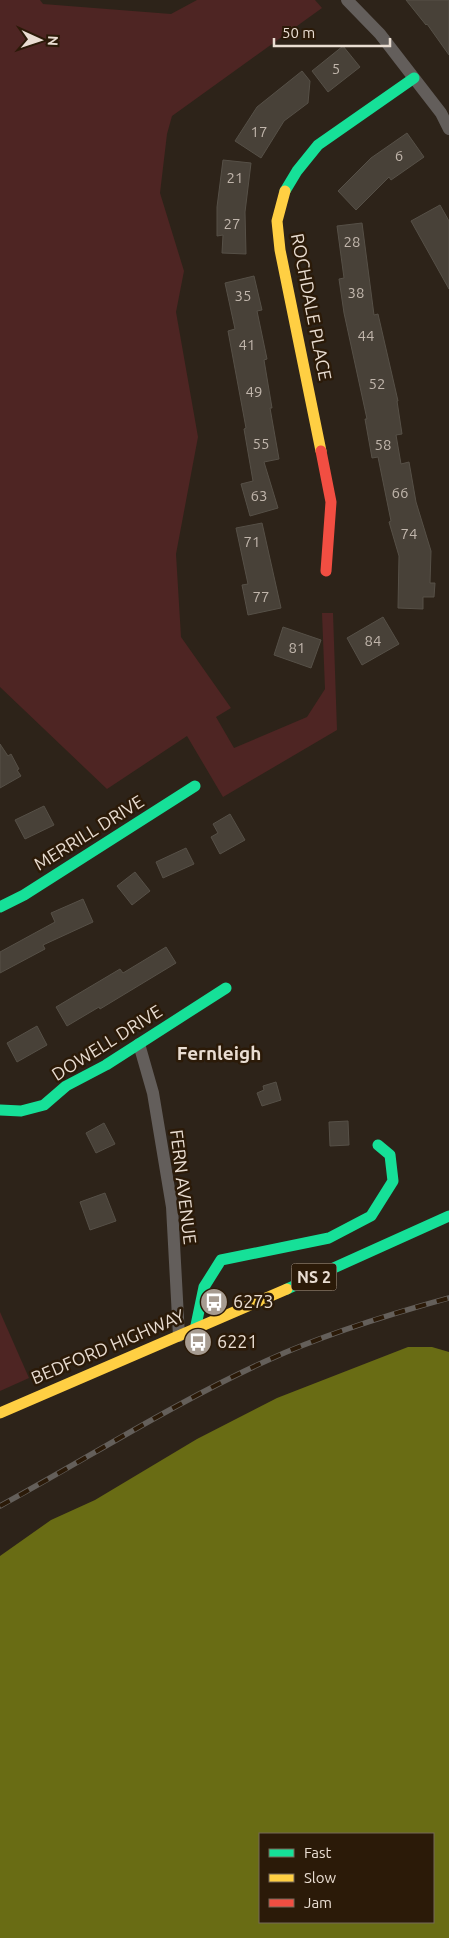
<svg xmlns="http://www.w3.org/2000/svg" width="449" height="1938" font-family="Ubuntu,sans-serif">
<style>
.green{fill:#4e2523}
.water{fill:#696c14;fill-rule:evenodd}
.building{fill:#484138;stroke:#565047}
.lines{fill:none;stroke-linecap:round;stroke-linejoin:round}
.street{stroke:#635e5b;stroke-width:12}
.fast{stroke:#16e098;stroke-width:11}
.slow{stroke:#ffcf43;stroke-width:11}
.jam{stroke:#f24e42;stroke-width:11}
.rail-casing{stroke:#645f5a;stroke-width:5.5}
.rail{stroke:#2b1a08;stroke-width:4;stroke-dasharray:11;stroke-linecap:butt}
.labels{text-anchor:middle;stroke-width:5;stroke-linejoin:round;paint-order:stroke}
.number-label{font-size:15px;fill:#c1b6ac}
.shield{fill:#2b1a08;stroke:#b0a295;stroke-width:1}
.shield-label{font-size:16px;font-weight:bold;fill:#e9ddd2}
.street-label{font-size:18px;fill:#e9ddd2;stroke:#2b1a08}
.poi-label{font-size:18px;fill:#e9ddd2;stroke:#2b1a08;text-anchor:start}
.neighbourhood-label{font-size:19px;font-weight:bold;fill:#e9ddd2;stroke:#2b1a08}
</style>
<rect width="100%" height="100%" fill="#2d2319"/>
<!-- green -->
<g class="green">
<polygon points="0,0 40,0 43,4 171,14 197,0 315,0 322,8 172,116 167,134 160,193 184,271 176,312 198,437 176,554 181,637 231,708 216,717 234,748 307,717 325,689 322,613 333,613 337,730 223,797 187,736 107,789 0,687"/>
<polygon points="0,1312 29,1378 0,1391"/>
</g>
<!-- water -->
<path class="water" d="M 408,1347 L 432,1347 L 449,1352 L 449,1938 L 0,1938 L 0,1556 L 51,1520 L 95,1500 L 197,1439 L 277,1398 ZM 260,1834 L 433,1834 L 433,1922 L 260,1922 Z"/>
<!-- building -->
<g class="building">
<polygon points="406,0 449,0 449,55 427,24 426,25"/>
<polygon points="343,46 360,67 328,92 312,71"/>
<polygon points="302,71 310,81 308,103 284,121 261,158 235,141 257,107"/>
<polygon points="407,133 424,157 391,180 389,177 356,210 338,191 371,158"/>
<polygon points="223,160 251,163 245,212 246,254 222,253 223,235 217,236 217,207"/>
<polygon points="440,205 449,221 449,289 411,221"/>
<polygon points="362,223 374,315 378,314 398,401 397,401 402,434 396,435 401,464 409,462 416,502 431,551 430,583 435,583 434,597 423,597 423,609 398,608 399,556 389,522 391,521 378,457 372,458 365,419 367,419 344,313 339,279 344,278 337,226"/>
<polygon points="254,276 262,310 257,311 267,359 264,360 272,408 270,408 279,459 264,462 278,508 250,516 241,484 253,481 244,429 246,428 228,331 235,329 225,283"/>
<polygon points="262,523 281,608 248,615 242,585 248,584 236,528"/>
<polygon points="383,617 399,644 362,665 347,638"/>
<polygon points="283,627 321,640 311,668 274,655"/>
<polygon points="0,744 8,756 11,754 19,769 17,770 21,776 0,788"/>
<polygon points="44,806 54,825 25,839 15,820"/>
<polygon points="230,814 245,840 220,854 211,837 218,833 213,824"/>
<polygon points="186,848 194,864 163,878 156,862"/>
<polygon points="135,872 150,891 132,905 117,886"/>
<polygon points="83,899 93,922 43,945 45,949 0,973 0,952 55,922 51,913"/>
<polygon points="166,947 176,963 100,1009 99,1007 67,1026 56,1007 120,969 123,973"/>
<polygon points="37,1026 47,1045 17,1062 7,1043"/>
<polygon points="276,1082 281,1100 262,1106 257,1093 264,1090 263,1086"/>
<polygon points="348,1121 349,1145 330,1146 329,1122"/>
<polygon points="104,1123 115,1144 96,1153 86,1133"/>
<polygon points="105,1193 116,1221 90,1230 80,1202"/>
</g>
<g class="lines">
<!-- street -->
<g class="street">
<polyline points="347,0 380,34 441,113 449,129"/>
<polyline points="139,1044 153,1093 172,1207 179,1336"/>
</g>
<!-- fast -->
<g class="fast">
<polyline points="285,191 297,171 318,145 414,78"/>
<polyline points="0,907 24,895 195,786"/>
<polyline points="0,1110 21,1111 44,1105 66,1086 106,1065 226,988"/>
<polyline points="287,1289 449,1216"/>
<polyline points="195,1330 204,1287 221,1260 329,1238 371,1216 393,1181 390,1155 378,1145"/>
</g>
<!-- slow -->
<g class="slow">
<polyline points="285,191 277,221 280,250 321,451"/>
<polyline points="0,1413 287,1289"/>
</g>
<!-- jam -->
<polyline class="jam" points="321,451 331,502 326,571"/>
<!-- rail casing -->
<g class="rail-casing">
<path id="rail" d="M 0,1506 C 88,1458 174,1403 266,1361 C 325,1334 387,1315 449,1298"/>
</g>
<!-- rail -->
<use href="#rail" class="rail"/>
</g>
<!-- icons -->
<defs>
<g id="bus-disc" transform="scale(1.4375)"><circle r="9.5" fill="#a79c91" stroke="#2b1a08"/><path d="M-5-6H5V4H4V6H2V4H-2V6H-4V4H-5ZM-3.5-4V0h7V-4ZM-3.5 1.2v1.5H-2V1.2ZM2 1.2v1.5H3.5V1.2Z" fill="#fff"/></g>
</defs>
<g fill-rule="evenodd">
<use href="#bus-disc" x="214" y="1302"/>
<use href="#bus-disc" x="198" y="1342"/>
</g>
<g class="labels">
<!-- number labels -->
<g class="number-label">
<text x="336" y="74">5</text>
<text x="259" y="137">17</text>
<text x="399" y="161">6</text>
<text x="235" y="183">21</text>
<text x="232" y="229">27</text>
<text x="352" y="247">28</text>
<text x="356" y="298">38</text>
<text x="243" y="301">35</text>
<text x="366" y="341">44</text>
<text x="247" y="350">41</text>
<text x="377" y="389">52</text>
<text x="254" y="397">49</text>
<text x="261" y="449">55</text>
<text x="383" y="450">58</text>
<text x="400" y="498">66</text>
<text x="259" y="501">63</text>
<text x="409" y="539">74</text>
<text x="252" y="547">71</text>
<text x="261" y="602">77</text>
<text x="373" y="646">84</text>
<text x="297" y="653">81</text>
</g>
<!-- shield labels -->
<rect class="shield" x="291.5" y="1263.5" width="45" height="27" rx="4"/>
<g class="shield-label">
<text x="314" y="1283">NS 2</text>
</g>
<!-- street labels -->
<g class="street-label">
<text transform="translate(311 307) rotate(79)" y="6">ROCHDALE PLACE</text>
<text transform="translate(89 833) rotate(-32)" y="6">MERRILL DRIVE</text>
<text transform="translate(107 1043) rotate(-32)" y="6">DOWELL DRIVE</text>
<text transform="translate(183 1187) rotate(83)" y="6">FERN AVENUE</text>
<text transform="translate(108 1347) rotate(-23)" y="6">BEDFORD HIGHWAY</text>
</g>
<!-- poi labels -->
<g class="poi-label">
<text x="233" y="1308">6273</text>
<text x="217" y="1348">6221</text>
</g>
<!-- neighbourhood labels -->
<g class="neighbourhood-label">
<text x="219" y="1060">Fernleigh</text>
</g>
</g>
<!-- legend -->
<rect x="259" y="1833" width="175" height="90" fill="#2b1a08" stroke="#776859"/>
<rect x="269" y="1849" width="25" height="8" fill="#16e098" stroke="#776859"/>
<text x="304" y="1858" font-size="15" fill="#e9ddd2">Fast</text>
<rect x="269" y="1874" width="25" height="8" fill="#ffcf43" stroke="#776859"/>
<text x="304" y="1883" font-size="15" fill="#e9ddd2">Slow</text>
<rect x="269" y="1899" width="25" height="8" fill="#f24e42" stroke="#776859"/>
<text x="304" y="1908" font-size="15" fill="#e9ddd2">Jam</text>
<!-- north arrow -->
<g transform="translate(40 40) rotate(93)" stroke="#2b1a08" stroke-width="4" paint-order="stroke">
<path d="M0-4L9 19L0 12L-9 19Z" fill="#e9ddd2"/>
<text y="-8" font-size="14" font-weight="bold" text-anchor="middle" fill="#e9ddd2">N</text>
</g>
<!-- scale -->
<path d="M274 38v8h116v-8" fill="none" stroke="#e9ddd2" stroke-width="2.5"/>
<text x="282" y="38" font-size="15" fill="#e9ddd2" stroke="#2b1a08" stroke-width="4" paint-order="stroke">50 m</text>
</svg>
